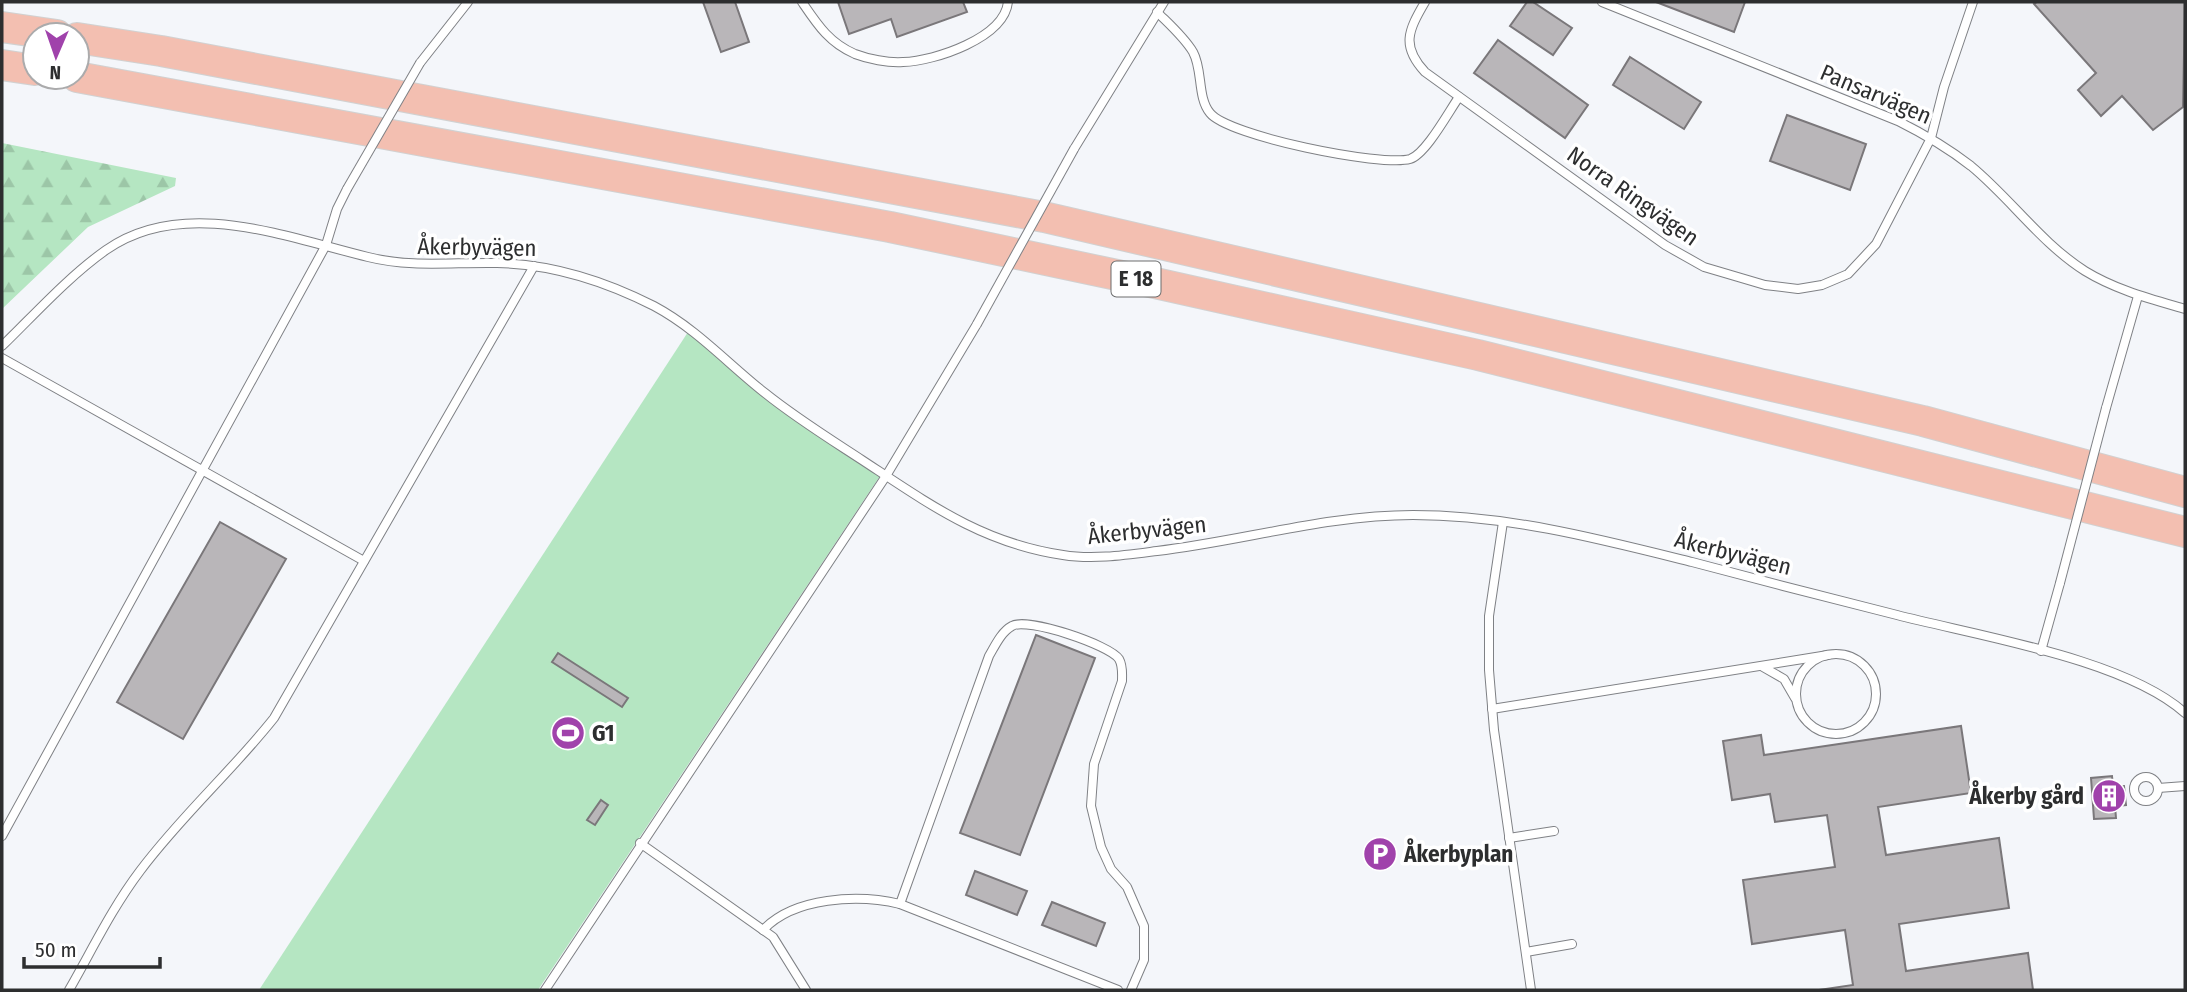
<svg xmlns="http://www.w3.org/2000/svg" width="2187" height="992" font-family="'Fira Sans Condensed',sans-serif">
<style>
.forest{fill:url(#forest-firs)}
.pitch{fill:#b5e6c2}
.building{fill:#b9b6b9;stroke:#7a777a;stroke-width:2}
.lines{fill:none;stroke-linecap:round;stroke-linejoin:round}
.service-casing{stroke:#7f8185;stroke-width:10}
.motorway-casing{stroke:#d1d1d1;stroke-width:32}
.service{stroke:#fff;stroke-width:8}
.motorway{stroke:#f3bfb1;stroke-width:30}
.service-bridge-casing{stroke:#7f8185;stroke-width:10;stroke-linecap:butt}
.service-bridge{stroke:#fff;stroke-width:8}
.labels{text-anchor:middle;stroke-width:7;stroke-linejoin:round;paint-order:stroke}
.shield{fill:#fff;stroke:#6c6d6d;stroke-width:2}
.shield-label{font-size:21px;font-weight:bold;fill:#2d2e2f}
.street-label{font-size:23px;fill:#2d2e2f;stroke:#fff}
.poi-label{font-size:23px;font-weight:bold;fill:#2d2e2f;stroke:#fff;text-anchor:start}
</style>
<defs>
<pattern id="forest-firs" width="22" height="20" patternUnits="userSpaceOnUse" patternTransform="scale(1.75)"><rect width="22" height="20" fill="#b5e6c2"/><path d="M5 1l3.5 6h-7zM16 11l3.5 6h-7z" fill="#9cc6a7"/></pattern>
</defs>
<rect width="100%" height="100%" fill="#f4f6fa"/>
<!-- forest -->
<polygon class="forest" points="2,143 176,178 175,186 88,227 2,309"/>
<!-- pitch -->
<polygon class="pitch" points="688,332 880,476 538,990 259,990"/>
<!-- building -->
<g class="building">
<polygon points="703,2 735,2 749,42 721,52"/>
<polygon points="838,2 963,2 967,12 897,37 891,19 849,34"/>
<polygon points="1527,2 1533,2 1572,28 1553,55 1510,26"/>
<polygon points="1656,2 1745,2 1734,32"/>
<polygon points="2037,2 2185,2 2183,107 2153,130 2122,96 2101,116 2078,90 2096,73 2034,4"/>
<polygon points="1498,40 1588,105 1565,138 1474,73"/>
<polygon points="1630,57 1701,102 1684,129 1613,85"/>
<polygon points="1787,115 1866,144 1850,190 1770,161"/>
<polygon points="220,522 286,559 183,739 117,702"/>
<polygon points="1036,635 1095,658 1020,855 960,833"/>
<polygon points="558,653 628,698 622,707 552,662"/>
<polygon points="1961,726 1971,793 1878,807 1886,855 1999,838 2009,908 1899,924 1906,971 2028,953 2033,990 1819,990 1853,985 1845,930 1752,944 1743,880 1835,867 1827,815 1775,822 1770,794 1732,800 1723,741 1761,735 1764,755"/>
<polygon points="2112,776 2113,787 2124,786 2126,805 2115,806 2116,818 2094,819 2091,778"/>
<polygon points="601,800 608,805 595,825 587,820"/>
<polygon points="975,871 1027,891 1017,915 966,895"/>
<polygon points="1052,902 1105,923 1096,946 1042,925"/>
</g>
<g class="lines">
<!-- service casing -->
<g class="service-casing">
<g id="service">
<path d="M 802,2 C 817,24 829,43 855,54 C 868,59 888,63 903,62 C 935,61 1004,38 1008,2"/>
<path d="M 1425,2 C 1408,31 1401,46 1425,72 L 1665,245 L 1704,267 L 1765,285 L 1798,289 L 1822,285 L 1848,274 L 1876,244 L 1931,138 L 1944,87 L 1973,2"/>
<path d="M 1602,2 L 1898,121 C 1924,134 1948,148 1971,166 C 2011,199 2041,243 2085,271 C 2116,290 2151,299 2185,309"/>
<path d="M 1157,12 C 1169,24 1184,37 1193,52 C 1203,70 1197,97 1210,113 C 1228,136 1381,167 1410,159 C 1426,154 1449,111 1459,97"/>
<polyline points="420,63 468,2"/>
<polyline points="1074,149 1164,2"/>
<path d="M 2,346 C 35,314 68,277 106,250 C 183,196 286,237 368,257 C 412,268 452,262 497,263 C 552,264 605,281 654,306 C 697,329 728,364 765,393 C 796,418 830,439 862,460 C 929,504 982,543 1063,555 C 1093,560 1126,555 1157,551 C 1242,541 1327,515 1413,515 C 1508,515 1600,539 1692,562 C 1760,580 1829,598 1897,615 C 1978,636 2125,659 2185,713"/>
<polyline points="2,358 364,561"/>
<polyline points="2106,408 2138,296"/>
<polyline points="1503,522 1489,616 1489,670 1494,730 1531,990"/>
<polyline points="2041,651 2060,583"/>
<circle cx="1836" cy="694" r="40"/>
<polyline points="1763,667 1784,679 1795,698"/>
<polyline points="1492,709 1828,655"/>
<circle cx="2146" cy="789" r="12"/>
<polyline points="2158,788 2185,786"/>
<polyline points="2,836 326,245 337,209 347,189"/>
<polyline points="1509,838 1554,831"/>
<polyline points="640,843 773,937 806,990"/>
<path d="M 900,904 L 989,656 C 995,646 1001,632 1012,626 C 1027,617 1110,645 1119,659 C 1123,666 1122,673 1122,681 L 1094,764 L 1091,806 L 1101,847 L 1111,869 L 1127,887 L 1144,926 L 1144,960 L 1131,990"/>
<path d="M 763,930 C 794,897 858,894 900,904 L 1118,990"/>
<polyline points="1526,952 1572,944"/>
<path d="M 69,990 C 92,950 112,908 140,871 C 181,816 232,771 274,718 L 534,266"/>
<polyline points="545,990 886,476 977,324"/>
</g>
</g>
<!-- motorway casing -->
<g class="motorway-casing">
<g id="motorway">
<polyline points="2,27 57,35"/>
<polyline points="77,38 161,51 1044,217 1923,421 2185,492"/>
<polyline points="2,65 35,70"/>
<polyline points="77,77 890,227 1155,283 1478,355 2185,532"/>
</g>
</g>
<!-- service -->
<use href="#service" class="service"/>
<!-- motorway -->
<use href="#motorway" class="motorway"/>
<!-- service-bridge casing -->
<g class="service-bridge-casing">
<g id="service-bridge">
<polyline points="347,189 420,63"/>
<polyline points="977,324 1074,149"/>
<polyline points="2060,583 2106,408"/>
</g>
</g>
<!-- service-bridge -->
<use href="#service-bridge" class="service-bridge"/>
</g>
<!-- icons -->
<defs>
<g id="stadium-disc" transform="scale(1.75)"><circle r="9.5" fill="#a042ab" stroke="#fff"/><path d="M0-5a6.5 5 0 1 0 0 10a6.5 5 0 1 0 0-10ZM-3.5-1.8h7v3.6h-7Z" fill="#fff"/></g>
<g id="building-disc" transform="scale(1.75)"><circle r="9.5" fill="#a042ab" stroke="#fff"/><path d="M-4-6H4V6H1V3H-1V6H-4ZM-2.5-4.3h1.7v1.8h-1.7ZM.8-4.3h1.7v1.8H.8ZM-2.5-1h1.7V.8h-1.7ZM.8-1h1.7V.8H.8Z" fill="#fff"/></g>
<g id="parking-disc" transform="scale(1.75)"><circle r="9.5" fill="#a042ab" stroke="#fff"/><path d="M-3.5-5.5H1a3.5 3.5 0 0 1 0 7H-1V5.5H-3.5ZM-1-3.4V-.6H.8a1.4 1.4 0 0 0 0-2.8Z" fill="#fff"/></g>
</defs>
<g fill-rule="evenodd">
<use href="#stadium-disc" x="568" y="733"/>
<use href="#building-disc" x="2109" y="796"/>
<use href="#parking-disc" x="1380" y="854"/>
</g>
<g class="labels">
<!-- shield labels -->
<rect class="shield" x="1111.5" y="261.5" width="49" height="35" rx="5"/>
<g class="shield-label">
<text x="1136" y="286">E 18</text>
</g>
<!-- street labels -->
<g class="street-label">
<text transform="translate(1876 94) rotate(23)" y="8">Pansarvägen</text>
<text transform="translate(1633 196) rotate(35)" y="8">Norra Ringvägen</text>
<text transform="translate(477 247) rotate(1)" y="8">Åkerbyvägen</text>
<text transform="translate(1147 530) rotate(-6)" y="8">Åkerbyvägen</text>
<text transform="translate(1733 553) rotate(14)" y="8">Åkerbyvägen</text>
</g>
<!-- poi labels -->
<g class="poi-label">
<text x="592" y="741">G1</text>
<text x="2084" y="804" text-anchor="end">Åkerby gård</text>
<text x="1404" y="862">Åkerbyplan</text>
</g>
</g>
<!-- border -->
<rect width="2187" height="992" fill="none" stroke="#2d2e2f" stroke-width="7"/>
<!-- north arrow -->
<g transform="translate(56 56) rotate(182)"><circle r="33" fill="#ffffff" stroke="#ababac" stroke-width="2"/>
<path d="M0-5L12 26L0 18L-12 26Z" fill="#a042ab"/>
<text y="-10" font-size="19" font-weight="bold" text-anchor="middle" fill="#2d2e2f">N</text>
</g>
<!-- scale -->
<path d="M24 957v10h136v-10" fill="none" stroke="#2d2e2f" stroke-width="3.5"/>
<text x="35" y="957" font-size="21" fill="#2d2e2f" stroke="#ffffff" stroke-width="5" paint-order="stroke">50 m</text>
</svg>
